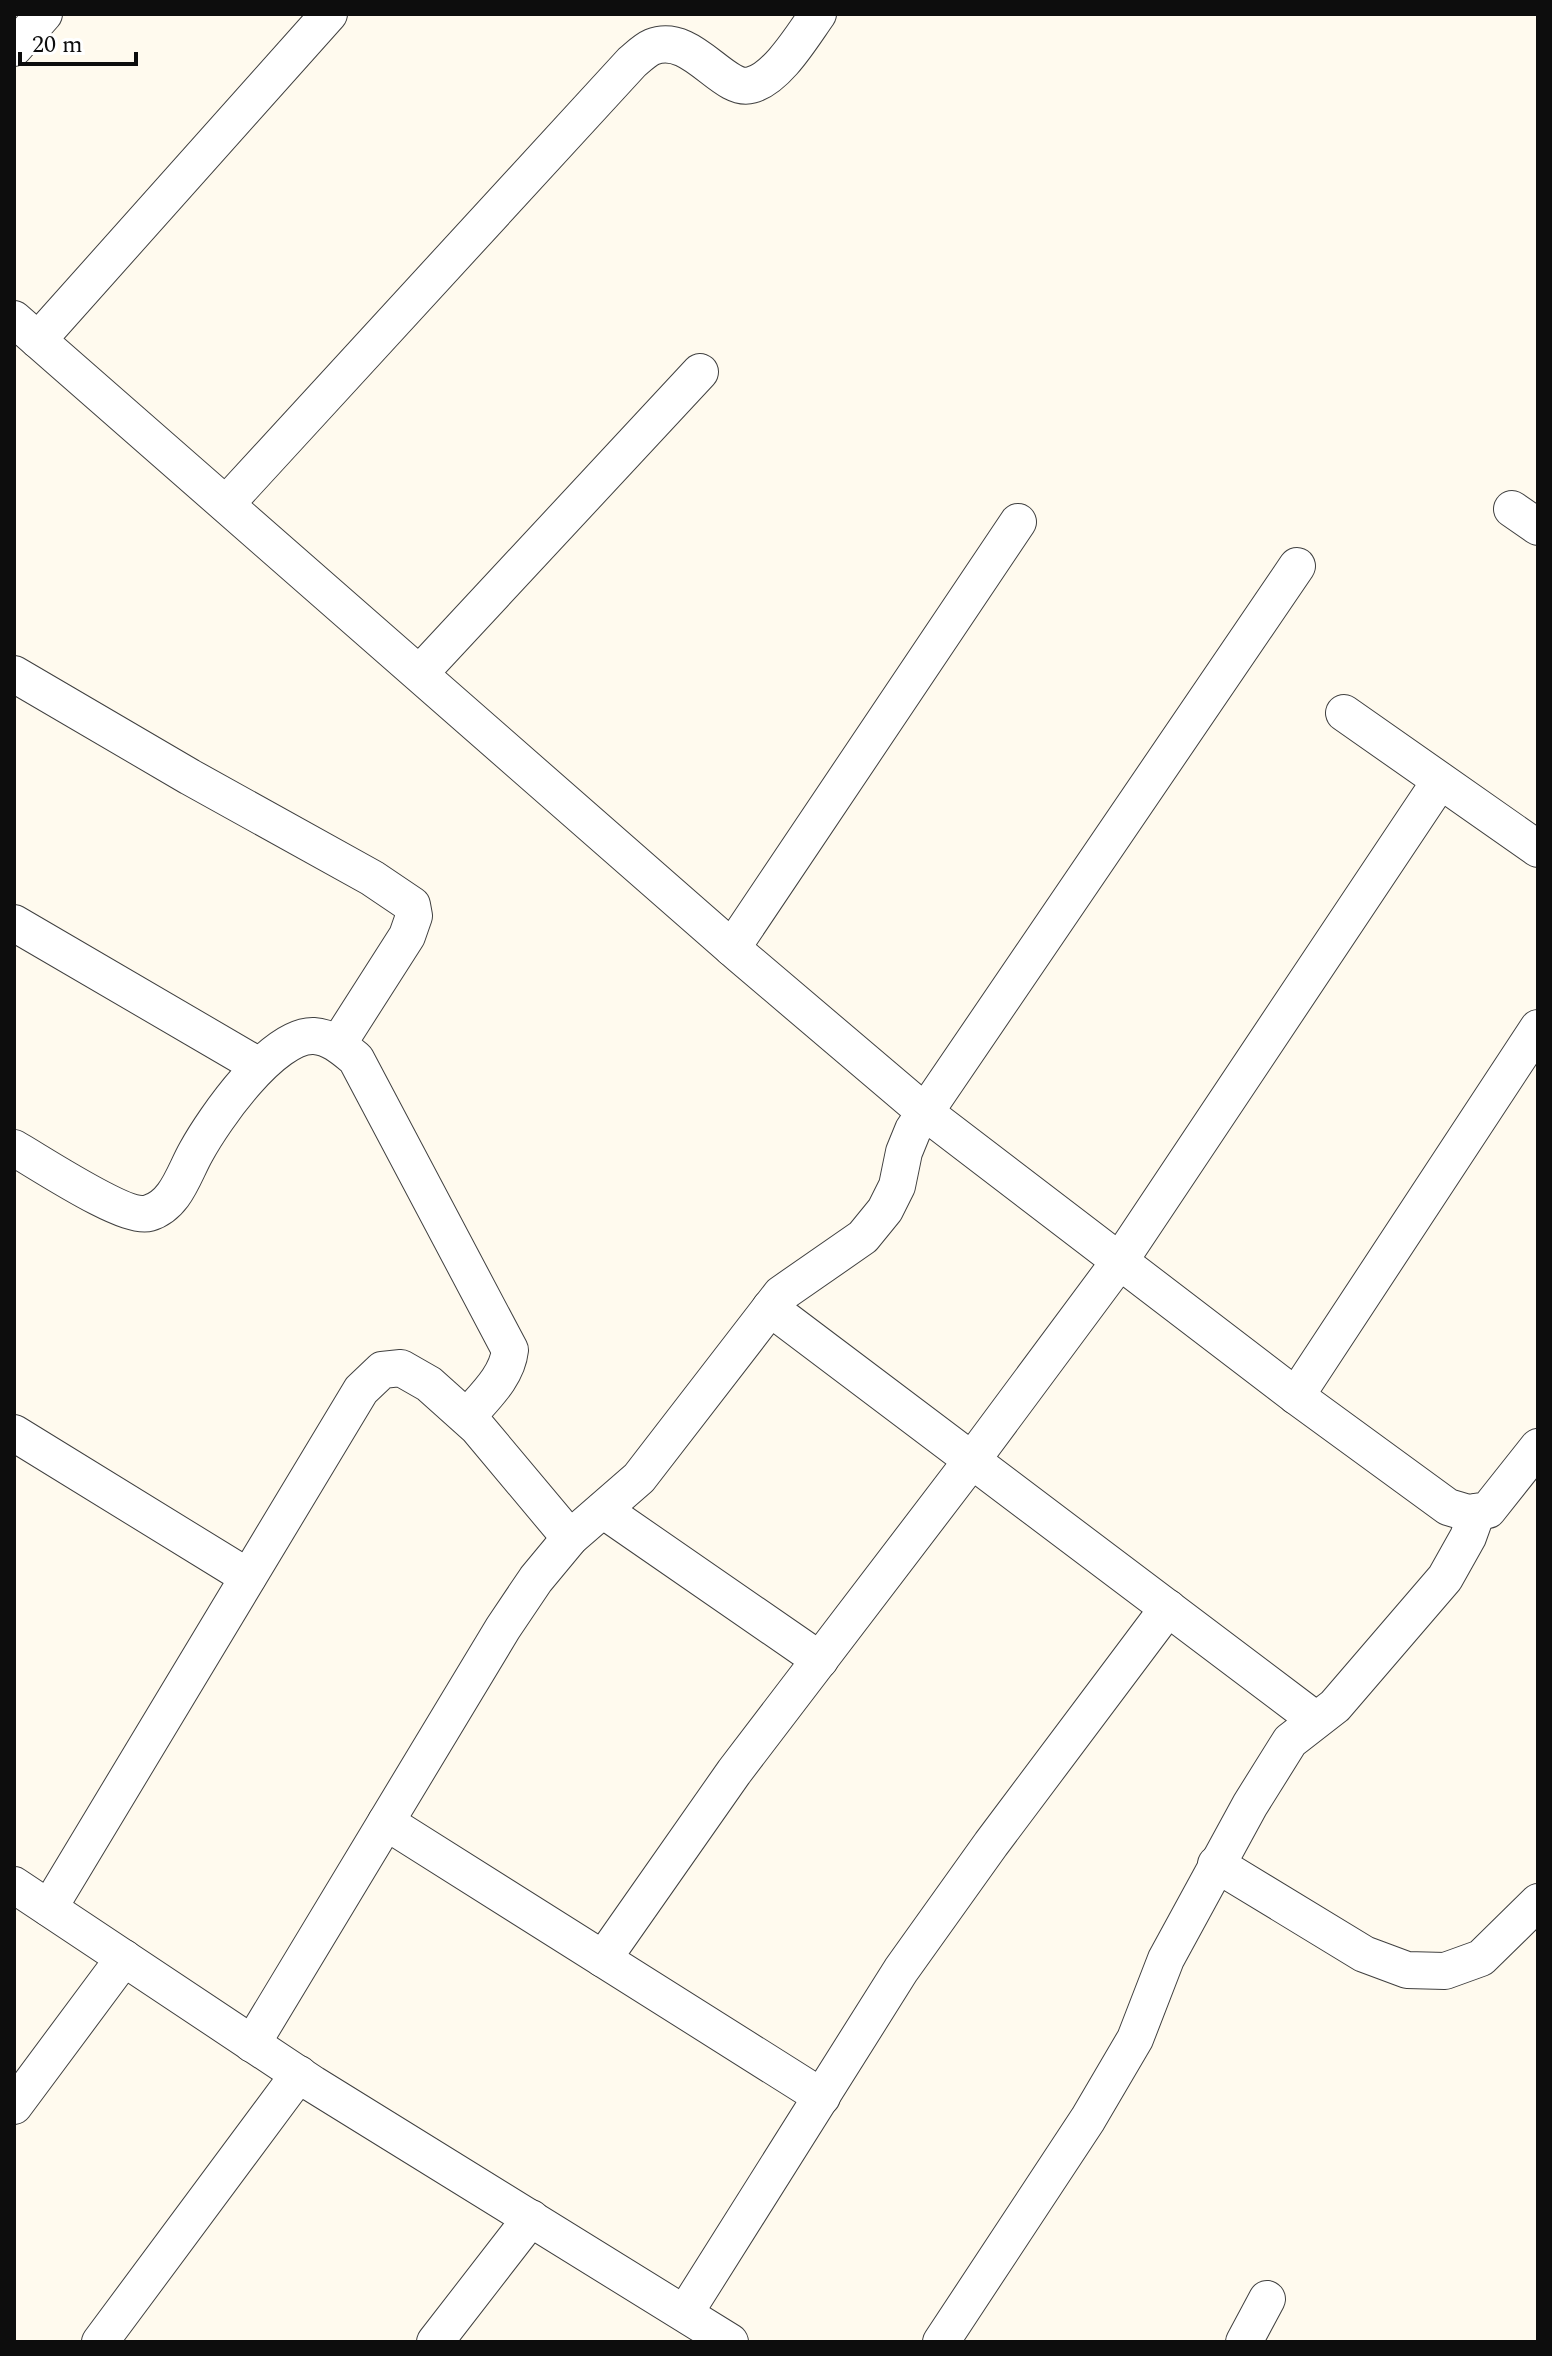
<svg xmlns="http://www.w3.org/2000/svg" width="1552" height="2356" font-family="Spectral,serif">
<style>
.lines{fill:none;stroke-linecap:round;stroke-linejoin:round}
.minor-casing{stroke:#404040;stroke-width:38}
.minor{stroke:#fff;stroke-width:36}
</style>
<rect width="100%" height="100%" fill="#fffaee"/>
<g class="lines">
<!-- minor casing -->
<g class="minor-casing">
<g id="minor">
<polyline points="14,48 44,14"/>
<polyline points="14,319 740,955 926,1113 1296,1396 1448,1507 1468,1513 1488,1510 1538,1447"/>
<polyline points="38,340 329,14"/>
<path d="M 226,504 L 632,62 C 638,57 645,50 652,47 C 692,31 723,93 751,85 C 777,79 803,35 818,14"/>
<polyline points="1512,509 1538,527"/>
<polyline points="420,673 700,372"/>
<polyline points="14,674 190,777 372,878 412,905 414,916 407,936 338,1044"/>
<polyline points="1344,713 1538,849"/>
<polyline points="14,923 259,1066"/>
<polyline points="732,948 1018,522"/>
<path d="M 14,1148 C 39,1162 125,1220 149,1213 C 176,1205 184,1173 196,1152 C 214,1119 273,1034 314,1036 C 331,1037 344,1049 356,1059 L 510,1350 C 507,1377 484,1397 467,1417"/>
<polyline points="770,1308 1316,1720"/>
<polyline points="1296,1396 1538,1028"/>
<polyline points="14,1433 248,1577"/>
<polyline points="603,1510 820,1660"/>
<polyline points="386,1822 822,2097"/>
<polyline points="1216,1864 1364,1954 1407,1970 1445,1971 1481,1958 1538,1902"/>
<polyline points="14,1885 313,2084 730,2342"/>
<polyline points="49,1908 361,1390 382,1370 401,1368 429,1384 477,1427 570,1538"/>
<polyline points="603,1959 734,1772 972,1460 1119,1262 1440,781"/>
<polyline points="252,2044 503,1628 536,1579 570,1538 639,1478 781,1294 863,1237 885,1210 897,1186 904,1152 913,1130 1297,566"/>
<polyline points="14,2106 124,1958"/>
<polyline points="685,2313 901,1970 991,1844 1168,1608"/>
<polyline points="100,2342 299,2074"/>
<polyline points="435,2342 531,2218"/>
<polyline points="941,2342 1088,2119 1135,2039 1166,1959 1250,1805 1290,1741 1335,1706 1445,1578 1468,1537 1477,1512"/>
<polyline points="1244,2342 1267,2299"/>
</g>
</g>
<!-- minor -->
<use href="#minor" class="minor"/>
</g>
<!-- border -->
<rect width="1552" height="2356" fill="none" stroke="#0d0d0d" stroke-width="32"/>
<!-- scale -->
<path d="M20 52v12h116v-12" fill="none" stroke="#0d0d0d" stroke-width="4"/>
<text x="32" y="52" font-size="24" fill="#0d0d0d" stroke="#ffffff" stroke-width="6" paint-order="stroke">20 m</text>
</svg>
